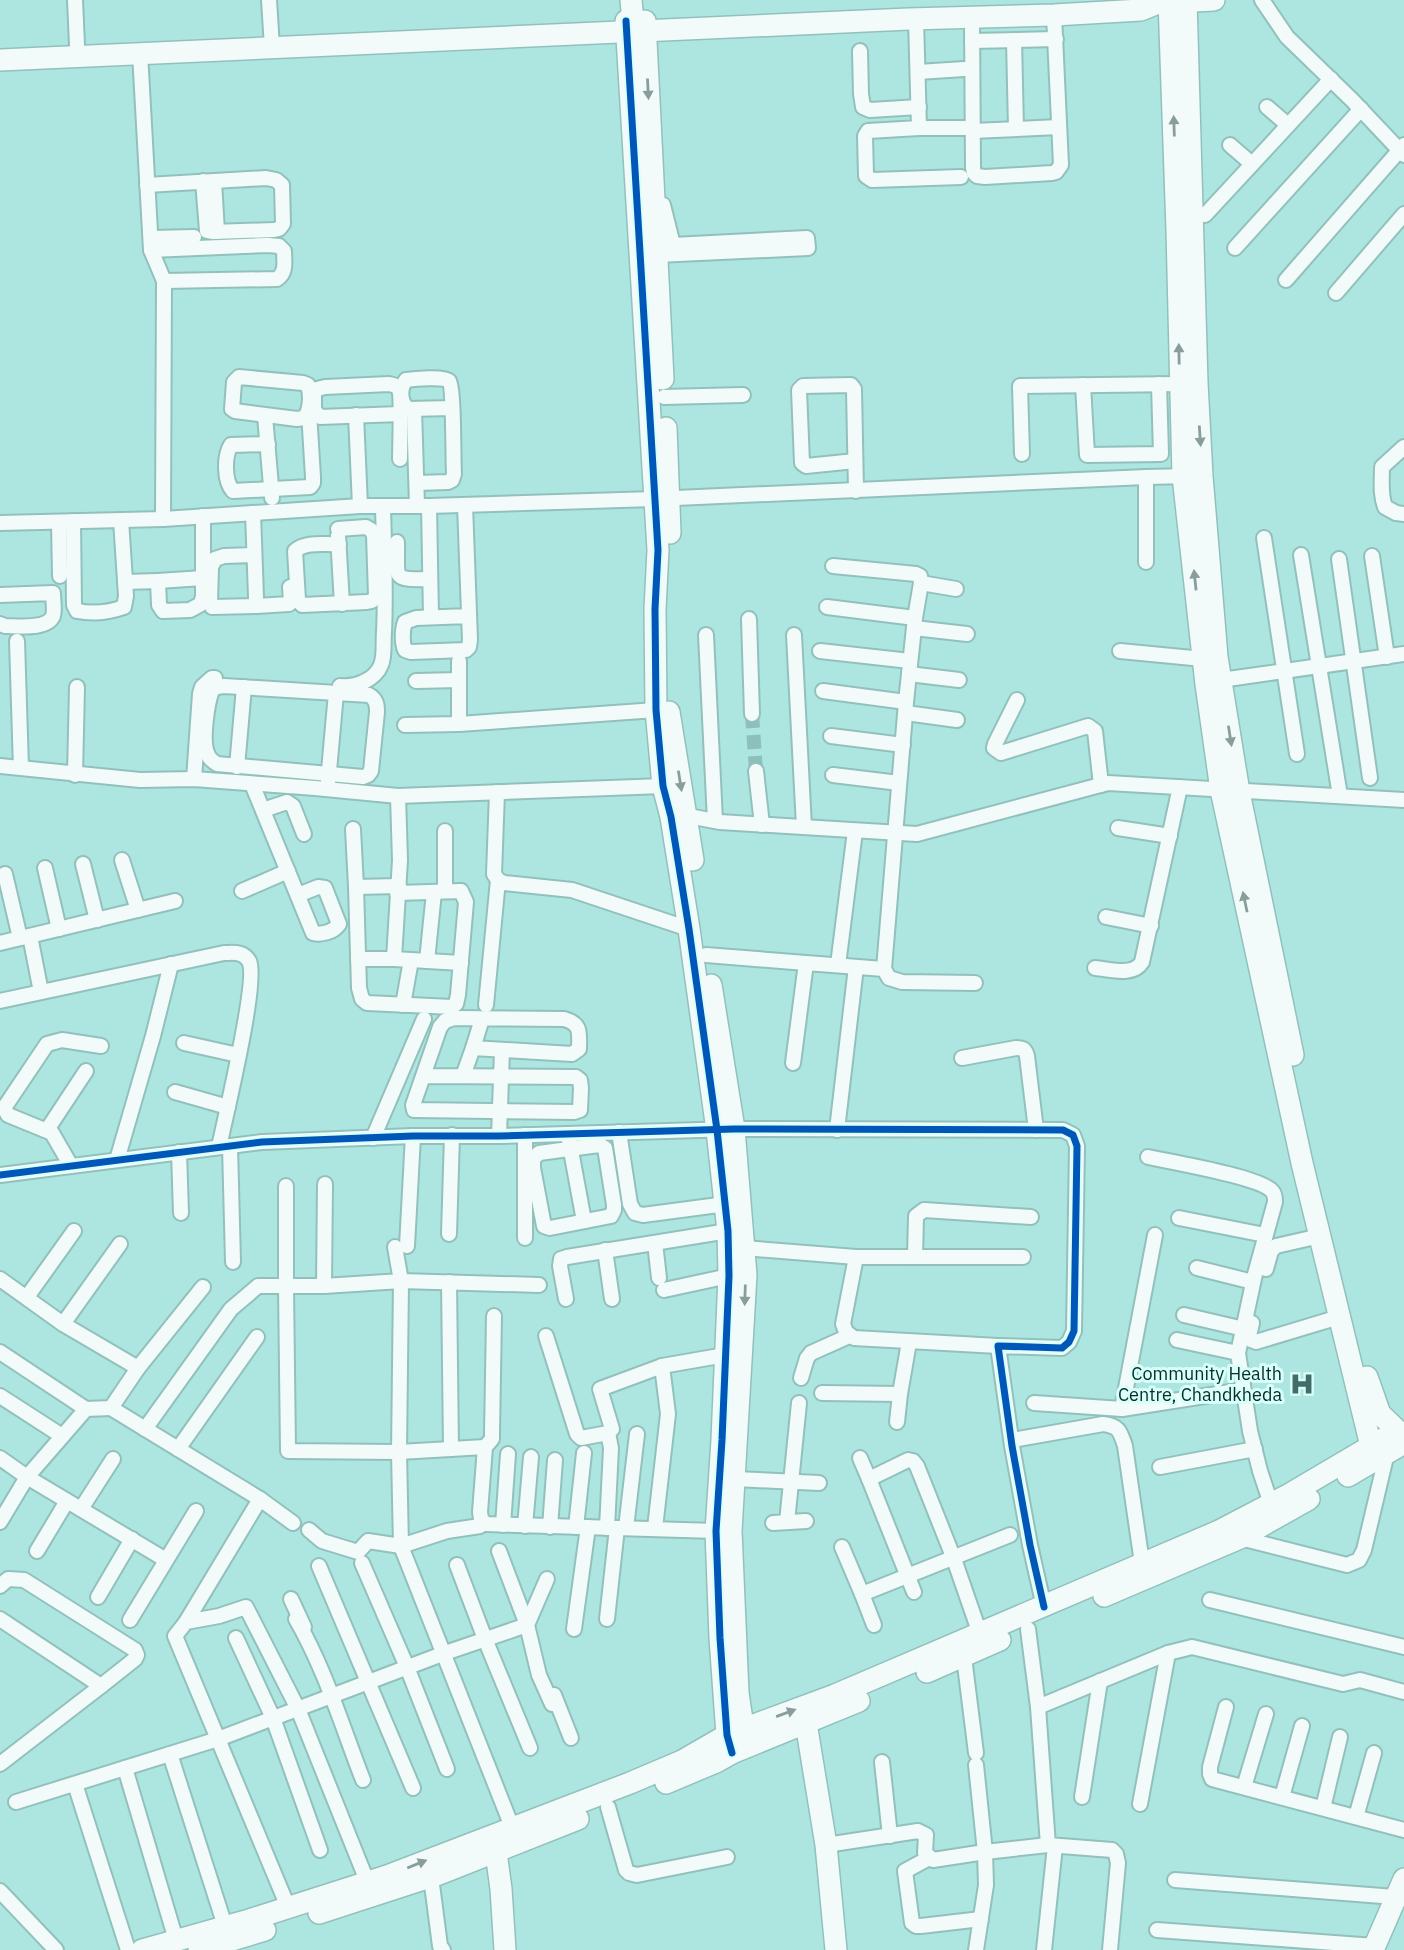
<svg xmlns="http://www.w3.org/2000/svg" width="1404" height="1950" font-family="'IBM Plex Sans',sans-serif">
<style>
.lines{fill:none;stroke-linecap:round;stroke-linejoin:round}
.street-tunnel{stroke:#8cc1bb;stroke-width:14;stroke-dasharray:14 7;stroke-linecap:butt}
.street-casing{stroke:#92c1bc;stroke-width:18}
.secondary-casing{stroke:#92c1bc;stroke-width:24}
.street{stroke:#f3fbfa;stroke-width:14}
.secondary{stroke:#f3fbfa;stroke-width:21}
.cycleway-casing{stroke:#d8fffa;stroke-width:11}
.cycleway{stroke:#0057b8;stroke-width:7}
.oneway{fill:#899d9c}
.labels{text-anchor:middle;stroke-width:6;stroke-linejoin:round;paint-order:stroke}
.poi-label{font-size:18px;fill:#082b28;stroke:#d8fffa;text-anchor:end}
</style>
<rect width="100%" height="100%" fill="#ade6e0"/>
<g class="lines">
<!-- street-tunnel -->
<polyline class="street-tunnel" points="752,714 756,771"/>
<!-- street casing -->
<g class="street-casing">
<g id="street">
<polyline points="75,0 77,45"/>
<polyline points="269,0 272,47"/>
<polyline points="1262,0 1287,37 1352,100 1404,155"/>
<polyline points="972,17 973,168 974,173 977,176 985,177 1052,173 1056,172 1061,165 1054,15"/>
<polyline points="916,19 919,128 868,131 865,136 866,176 872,180 961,177"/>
<polyline points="1014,40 1016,129"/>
<polyline points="972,41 1056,39"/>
<polyline points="860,51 861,94 863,107 870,110 919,107"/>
<polyline points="140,53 151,250 164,281 163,519"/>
<polyline points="918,72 964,69"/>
<polyline points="1267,107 1288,125"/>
<polyline points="919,128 965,128"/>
<polyline points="973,131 1059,127"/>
<polyline points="1230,145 1252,164"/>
<polyline points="214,181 217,232"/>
<polyline points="147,185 266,178 276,180 282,185 283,224 279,229 274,230 212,232 207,231 203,181"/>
<polyline points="654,205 663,205 673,245 807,238 808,248 657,255"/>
<polyline points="1205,215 1331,79"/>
<polyline points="151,238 194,237"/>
<polyline points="1235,248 1361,109"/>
<path d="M 151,250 L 268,245 L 279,246 L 284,251 C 284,262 287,272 277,279 L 164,281"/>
<polyline points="1286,280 1404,145"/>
<polyline points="1336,293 1404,214"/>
<path d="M 239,377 L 303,383 L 308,385 C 311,395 311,410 304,418 L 297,419 L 235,411 L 232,409 L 234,382 Z"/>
<polyline points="1083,385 1087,455 1161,454 1159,384"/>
<polyline points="664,397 743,395"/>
<polyline points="414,409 417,506"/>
<path d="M 400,414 L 320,417 L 314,410 L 314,394 L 317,389 L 325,387 L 389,384 C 393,385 396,385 399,389 C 402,396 400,448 400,459"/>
<polyline points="356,415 360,506"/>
<polyline points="265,416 272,498"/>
<path d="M 268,444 L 231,445 C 224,456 224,481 233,491 L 310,487 L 313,483 L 313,477 L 309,412"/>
<path d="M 1404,447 L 1382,467 C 1382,481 1380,494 1385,507 L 1396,513 L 1404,514"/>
<polyline points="1022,454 1020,386 1180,384"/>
<polyline points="855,461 806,466 802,463 799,390 803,386 851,385 854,389 856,491"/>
<polyline points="1146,477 1146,562"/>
<path d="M 417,483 L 448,482 L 452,480 L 454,474 C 453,460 454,387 449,381 C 444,376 413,379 406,380 C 399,389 400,402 408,409 L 452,408"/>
<path d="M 465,505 L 470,640 L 469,647 L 466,650 L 411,652 L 405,650 C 402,643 402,630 405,622 L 416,618 L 469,616"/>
<polyline points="429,506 431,617"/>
<polyline points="253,513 256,597 256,606 212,607 210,602 211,567 215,559 224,556 254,555"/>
<path d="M 73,521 L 74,605 L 77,611 C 92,614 110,612 124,607 L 126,596 L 121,520"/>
<polyline points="59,522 60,576"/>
<polyline points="0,523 163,519 360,506 429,506 654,499 1146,477 1191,476"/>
<path d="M 338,529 L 366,527 L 371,530 L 374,535 L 376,596 L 372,601 L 367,602 L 302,605 L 298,600 L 295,551 C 306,541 325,545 339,544"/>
<polyline points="338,536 342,604"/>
<polyline points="1264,538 1297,754"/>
<path d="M 397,542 C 398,579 390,580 430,579"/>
<polyline points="1301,555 1340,796"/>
<polyline points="1372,556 1387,657"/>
<polyline points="1339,559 1370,778"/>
<polyline points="158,581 203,578"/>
<polyline points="125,582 158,581 159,605 163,611 190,610 201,604 203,596 203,516"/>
<polyline points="921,583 956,589"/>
<path d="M 0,595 L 53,593 C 53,600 55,610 53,616 C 47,630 18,626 5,626 L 0,624"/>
<polyline points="256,606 289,604 291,602 290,587"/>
<polyline points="827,607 915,618"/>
<polyline points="749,619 752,714"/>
<polyline points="914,628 967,634"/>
<polyline points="706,635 715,821"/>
<polyline points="794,635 804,827"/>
<polyline points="17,641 21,768"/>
<polyline points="820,651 910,661"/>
<polyline points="1120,651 1203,659"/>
<polyline points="909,674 959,680"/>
<polyline points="1221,680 1404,654"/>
<polyline points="416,681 459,680"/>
<path d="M 224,686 L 369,695 C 376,699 377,704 377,712 L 371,771 L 368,775 L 363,777 L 217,764 C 213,761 210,760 208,755 C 201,743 207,704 212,690 L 217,687 Z"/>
<path d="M 340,686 C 355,688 375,680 381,665 C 385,656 383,642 384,632 C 386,590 384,548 383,506"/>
<polyline points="823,691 906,702"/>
<polyline points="1017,700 995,744 994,748 1001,753 1088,726 1095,731 1101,785"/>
<polyline points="906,713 957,720"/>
<polyline points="459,724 459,661"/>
<polyline points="405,725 459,724 656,710"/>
<polyline points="831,736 903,745"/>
<polyline points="0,766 140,780 194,779 315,788 398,796 663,786"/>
<polyline points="237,767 244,687"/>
<polyline points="756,771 762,825"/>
<polyline points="75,775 77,687"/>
<polyline points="833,775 899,783"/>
<polyline points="194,779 200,694 202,687 212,678 215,678"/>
<polyline points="328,782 336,693"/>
<path d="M 252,784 L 313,933 C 321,935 334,932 339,924 L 325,888 L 318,887 L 298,895"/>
<polyline points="497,792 494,874 498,880 504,883 572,890 689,929"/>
<polyline points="398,796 400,860 394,959 461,963"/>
<polyline points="263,810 287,802 293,806 304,834"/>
<polyline points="678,814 720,822 917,834 1108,783 1404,800"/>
<polyline points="1118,828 1170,836"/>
<polyline points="353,829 356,887 399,886"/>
<polyline points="445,831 445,891"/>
<polyline points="122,860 138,910"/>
<polyline points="83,864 97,920"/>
<polyline points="45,868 59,929"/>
<polyline points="5,874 20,938"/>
<polyline points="356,887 359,988 362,999 367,1003 452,1007 456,1004 458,995 466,902 461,891 397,893"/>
<polyline points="242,891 288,871"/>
<polyline points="1106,917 1151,926"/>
<polyline points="30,936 41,992"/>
<polyline points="0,943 175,901"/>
<polyline points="706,955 806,963"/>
<polyline points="358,959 394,959"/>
<polyline points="427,961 434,892"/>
<polyline points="838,965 855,831"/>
<path d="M 1095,968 C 1110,969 1133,977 1142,962 L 1180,787"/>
<polyline points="884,969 889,978 902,982 975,983"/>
<path d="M 0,1001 L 224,953 C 234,953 243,951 249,961 C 259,979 225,1118 219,1147"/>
<polyline points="403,1005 411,960"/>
<polyline points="486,1005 498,880"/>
<polyline points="184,1043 238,1055"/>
<path d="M 962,1058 L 1016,1048 C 1023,1048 1025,1049 1027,1056 L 1036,1130"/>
<polyline points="793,1063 806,963 884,969 906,702 915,618 921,583 920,576 916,574 833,566"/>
<path d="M 423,1076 L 576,1077 L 580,1080 L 581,1088 L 580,1110 L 574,1112 L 414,1110 L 413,1105 L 440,1027 L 445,1021 L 454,1018 L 564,1019 C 582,1024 579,1033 579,1049 L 572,1054 L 473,1048 L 482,1019"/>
<polyline points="463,1076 473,1048"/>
<polyline points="175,1092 228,1107"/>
<polyline points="47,1130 86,1071"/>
<polyline points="837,1130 856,967"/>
<polyline points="619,1132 630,1204 635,1213 643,1215 726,1204"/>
<polyline points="499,1136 502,1050"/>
<polyline points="373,1138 424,1019"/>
<polyline points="569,1140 584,1221"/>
<polygon points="599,1145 605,1148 614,1205 614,1210 611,1216 550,1228 544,1226 533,1168 533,1159 539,1153"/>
<polyline points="230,1146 233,1262"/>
<polyline points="179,1152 181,1213"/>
<path d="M 1148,1157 C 1171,1162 1260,1177 1272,1191 C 1275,1194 1275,1198 1275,1202 L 1255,1274 L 1238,1353 L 1250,1431 L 1260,1471 L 1271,1504"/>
<polyline points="117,1160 153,1036 171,964"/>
<polyline points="71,1166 52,1133 8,1115 4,1108 47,1044 62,1040 101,1046"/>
<polyline points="0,1175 262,1142 413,1136 499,1136 734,1129 1063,1130 1073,1135 1077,1146 1074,1331 1069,1342 1062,1348 998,1346 1012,1446 1030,1545 1044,1607"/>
<polyline points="325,1184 324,1286 401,1281 395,1247"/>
<polyline points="1179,1218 1265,1235"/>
<polyline points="449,1234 452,1135"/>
<polyline points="525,1238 525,1135"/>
<polyline points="655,1243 659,1278"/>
<polyline points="407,1246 413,1136"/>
<polyline points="744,1248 856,1257 843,1324 846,1332 854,1338 998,1346"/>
<polyline points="605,1250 612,1299"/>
<polyline points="856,1257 1023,1257"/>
<polyline points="915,1257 916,1216 924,1210 1031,1217"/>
<polyline points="1197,1268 1253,1282"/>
<polyline points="1266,1269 1271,1251 1276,1246 1320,1236"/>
<polyline points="0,1279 63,1324 138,1368 111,1408 86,1409 27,1477 0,1522"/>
<polyline points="449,1282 451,1449"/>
<polyline points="539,1285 401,1281 399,1452 485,1447 480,1512 481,1519 486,1524 716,1531"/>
<polyline points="324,1286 286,1286 288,1451 399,1452 401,1546 512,1827"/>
<polyline points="664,1290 729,1276"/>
<polyline points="27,1297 74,1231"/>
<polyline points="566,1299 560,1266 561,1259 567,1257 728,1231"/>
<polyline points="1184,1315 1244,1329"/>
<polyline points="1252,1323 1249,1336 1251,1340 1256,1342 1339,1317"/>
<polyline points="63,1324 120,1244"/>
<polyline points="546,1336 577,1434 581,1438 608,1433 612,1429 600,1389 662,1366 725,1355"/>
<polyline points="1177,1340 1238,1353"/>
<polyline points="0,1352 86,1409"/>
<polyline points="138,1368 203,1287"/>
<polyline points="801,1378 807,1358 811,1353 849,1336"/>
<polyline points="822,1393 900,1394 909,1342"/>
<polyline points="0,1396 62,1436"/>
<polyline points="1034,1403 1122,1409 1243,1390"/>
<polyline points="111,1408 260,1499 293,1523"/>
<polyline points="1122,1409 1155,1235"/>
<polyline points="897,1422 900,1394"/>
<polyline points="145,1429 231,1309 258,1286 286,1286 286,1186"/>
<path d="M 1012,1440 L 1103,1424 C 1119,1426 1120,1431 1125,1446 L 1142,1563"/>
<polyline points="485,1447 492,1439 492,1434 494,1316"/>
<polyline points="178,1449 257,1337"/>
<polyline points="0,1458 27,1477 166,1560"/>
<polyline points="860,1458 869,1479"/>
<polyline points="1160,1467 1255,1449"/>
<polyline points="735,1479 819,1483"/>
<polyline points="81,1509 113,1459"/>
<polyline points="787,1522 799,1403"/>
<polyline points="773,1523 806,1521"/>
<polyline points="503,1525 508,1454"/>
<polyline points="525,1526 531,1457"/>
<polyline points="550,1527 555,1460"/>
<polyline points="576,1527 584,1453"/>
<polyline points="607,1528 611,1448 608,1433"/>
<polyline points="626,1528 637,1434"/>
<polyline points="655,1528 668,1414 662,1366"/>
<polyline points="309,1530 322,1541 358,1552 368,1541 401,1546 447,1531 480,1526"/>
<polyline points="1240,1538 1347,1565 1359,1560 1364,1550 1387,1453"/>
<polyline points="842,1547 862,1594 1010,1535"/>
<polyline points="37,1551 67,1501"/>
<polyline points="362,1563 407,1667 447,1769"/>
<polyline points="457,1565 485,1639 530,1748"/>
<polyline points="319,1566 413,1788"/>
<polyline points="547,1579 527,1625 539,1675 552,1704"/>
<polyline points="0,1586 8,1579 24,1580 135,1650 137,1655 135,1659 101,1686 0,1619"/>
<polyline points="914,1592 869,1479 908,1460 913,1461 917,1466 954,1559 980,1634"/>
<polyline points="862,1594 874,1625"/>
<polyline points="98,1597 132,1539"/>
<polyline points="291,1599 304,1627"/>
<polyline points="1210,1600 1404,1647"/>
<path d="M 296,1619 C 325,1669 342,1726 363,1780"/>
<polyline points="607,1619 617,1528"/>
<polyline points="130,1620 196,1511"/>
<polyline points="186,1622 260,1499"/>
<polyline points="574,1629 588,1527"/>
<polyline points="1028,1629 1038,1707 1048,1845 1112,1850 1116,1854 1118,1863 1110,1950"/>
<polyline points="236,1638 273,1718 320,1850"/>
<polyline points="964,1657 976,1753"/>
<polyline points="554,1695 571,1738"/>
<polyline points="1038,1707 1168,1653 1192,1647 1343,1684 1360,1680 1404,1692"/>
<polyline points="1226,1707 1210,1767 1210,1774 1212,1779 1404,1830"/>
<polyline points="170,1754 225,1926"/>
<polyline points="882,1762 890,1836"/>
<polyline points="0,1764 101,1686"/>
<polyline points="125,1768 176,1940"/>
<polyline points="75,1784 128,1950"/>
<polyline points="1244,1787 1266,1714"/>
<polyline points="1082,1797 1100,1681"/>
<polyline points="1282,1797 1302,1726"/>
<polyline points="16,1802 218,1739 445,1653 527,1625 499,1551"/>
<polyline points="1140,1804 1168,1653"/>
<polyline points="608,1807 626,1870 629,1873 637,1875 727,1857"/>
<polyline points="1323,1808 1340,1737"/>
<polyline points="1356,1817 1374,1753"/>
<polyline points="826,1845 918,1831 926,1835 925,1853 933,1860 985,1852 1048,1845"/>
<polyline points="929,1858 905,1871 912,1923 916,1926 921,1926 981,1919"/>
<polyline points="431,1877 440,1946 443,1950"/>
<polyline points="1175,1880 1395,1897"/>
<polyline points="0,1891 56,1950"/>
<polyline points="288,1907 175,1636 186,1622 219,1616 246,1607 298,1709 367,1881"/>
<polyline points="1157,1930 1375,1946"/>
<polyline points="976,1950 986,1885 985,1852 976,1765"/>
<polyline points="1044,1950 1055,1846"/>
</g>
</g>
<!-- secondary casing -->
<g class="secondary-casing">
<g id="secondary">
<polyline points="631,0 633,21"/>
<polyline points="1169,0 1177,230 1183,476 1206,684 1221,790 1302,1163 1371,1446"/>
<polyline points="1186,0 1197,383 1202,476 1217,657 1239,792 1293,1055"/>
<polyline points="1174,2 1214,0"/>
<polyline points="626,21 658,550 655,609 656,710 663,786 671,817 689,929 717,1130 728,1231 729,1276 722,1440 716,1531 720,1638 727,1735 732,1753"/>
<polyline points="645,21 663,379"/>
<polyline points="0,60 909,19 1054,15 1141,10 1158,3"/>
<polyline points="666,428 670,533"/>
<polyline points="669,712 693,860"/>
<polyline points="711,985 734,1129 746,1275 731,1531 738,1693 746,1747"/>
<polyline points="1367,1377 1380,1414 1398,1431"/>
<polyline points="1348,1476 1404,1443"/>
<polyline points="1104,1596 1240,1538 1309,1499"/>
<polyline points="927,1672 1000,1640"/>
<polyline points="806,1723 826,1845 836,1950"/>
<polyline points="666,1783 716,1762 732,1753 859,1701"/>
<polyline points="494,1837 501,1889 505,1950"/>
<polyline points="319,1913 439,1874 578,1819"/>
<polyline points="142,1950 249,1920 387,1876 630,1783 682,1761 727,1735 835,1695 1219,1531 1288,1495 1383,1439"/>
<polyline points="199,1950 265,1930"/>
<polyline points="1373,1950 1404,1879"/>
</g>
</g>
<!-- street -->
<use href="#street" class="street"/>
<!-- secondary -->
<use href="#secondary" class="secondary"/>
<!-- cycleway casing -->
<g class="cycleway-casing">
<g id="cycleway">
<polyline points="626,21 658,550 655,609 656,710 663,786 671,817 689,929 717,1130 728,1231 729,1276 722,1440 716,1531 720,1638 727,1735 732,1753"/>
<polyline points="0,1175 262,1142 413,1136 499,1136 734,1129 1063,1130 1073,1135 1077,1146 1074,1331 1069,1342 1062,1348 998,1346 1012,1446 1030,1545 1044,1607"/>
</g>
</g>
<!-- cycleway -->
<use href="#cycleway" class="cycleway"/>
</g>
<!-- one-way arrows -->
<defs><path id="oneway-solid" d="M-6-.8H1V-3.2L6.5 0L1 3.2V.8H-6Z" transform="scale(1.75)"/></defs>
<g class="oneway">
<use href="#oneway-solid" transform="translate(648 89) rotate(87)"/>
<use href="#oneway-solid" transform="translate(1174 126) rotate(-92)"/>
<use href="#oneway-solid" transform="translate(1179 354) rotate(-91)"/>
<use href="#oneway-solid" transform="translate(1200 436) rotate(86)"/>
<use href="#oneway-solid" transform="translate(1195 580) rotate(-96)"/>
<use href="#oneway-solid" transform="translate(1230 736) rotate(81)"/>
<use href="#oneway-solid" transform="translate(680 781) rotate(81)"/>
<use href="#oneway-solid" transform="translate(1245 902) rotate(-102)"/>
<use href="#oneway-solid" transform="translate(745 1295) rotate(92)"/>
<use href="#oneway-solid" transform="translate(786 1713) rotate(-20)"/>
<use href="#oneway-solid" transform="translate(417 1864) rotate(-22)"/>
</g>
<!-- icons -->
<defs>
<g id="hospital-bare" transform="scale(1.89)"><path d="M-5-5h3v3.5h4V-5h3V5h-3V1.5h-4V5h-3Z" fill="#426c68" stroke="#d8fffa" stroke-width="2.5" paint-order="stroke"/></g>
</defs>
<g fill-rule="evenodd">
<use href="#hospital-bare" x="1302" y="1384"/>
</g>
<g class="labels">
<!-- poi labels -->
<g class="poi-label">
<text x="1282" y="1380">Community Health<tspan x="1282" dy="21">Centre, Chandkheda</tspan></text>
</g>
</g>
</svg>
